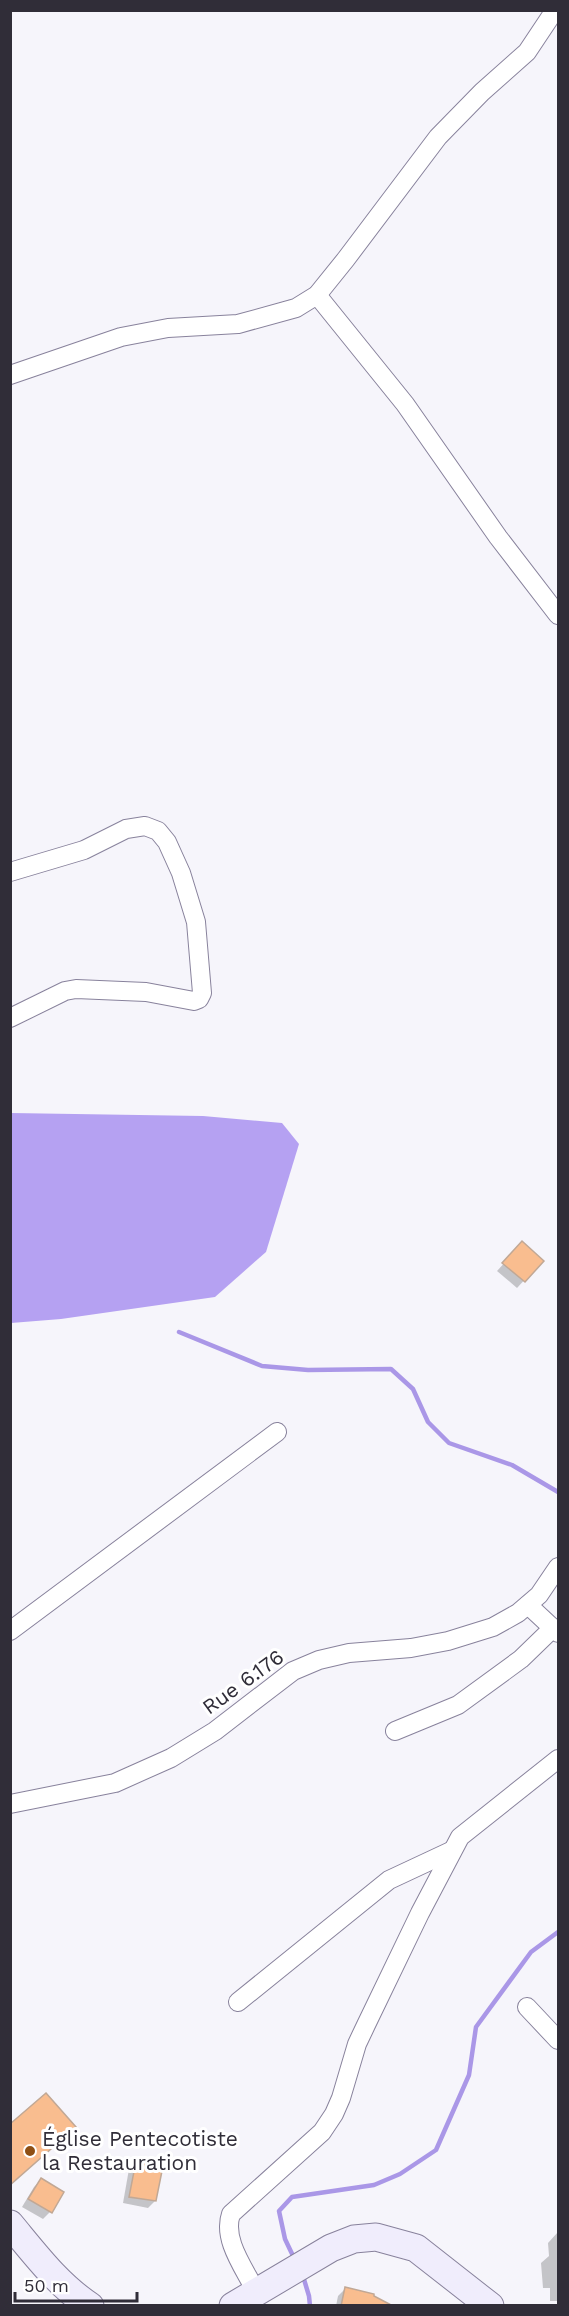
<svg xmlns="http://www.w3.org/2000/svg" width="569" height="2316" font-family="'Work Sans',sans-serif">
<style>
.forest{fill:#b5a1f2}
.shadow{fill:#0003}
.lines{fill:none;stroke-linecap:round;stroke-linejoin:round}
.stream{stroke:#aa97e7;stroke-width:4.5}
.building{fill:#f9bd8f;stroke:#c1a895;stroke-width:1.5}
.street-casing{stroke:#88829c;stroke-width:20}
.secondary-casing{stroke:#88829c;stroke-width:29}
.street{stroke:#fff;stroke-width:18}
.secondary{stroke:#f0edfc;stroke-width:27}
.poi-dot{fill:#8e4f14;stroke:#fff;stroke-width:2}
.labels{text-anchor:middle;stroke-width:6;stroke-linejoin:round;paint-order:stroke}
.street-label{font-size:21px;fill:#302d38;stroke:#fff}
.poi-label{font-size:21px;fill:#302d38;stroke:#fff;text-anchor:start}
</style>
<rect width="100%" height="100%" fill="#f6f5fb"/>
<!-- forest -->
<polygon class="forest" points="11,1113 203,1116 282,1123 299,1144 266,1252 215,1297 61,1319 11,1323"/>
<!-- shadow -->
<g class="shadow">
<polygon points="516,1250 542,1261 517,1288 497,1271"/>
<polygon points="136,2162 155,2201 148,2208 123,2203 129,2169"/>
<polygon points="41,2180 62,2193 50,2212 43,2219 22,2207 34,2187"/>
<polygon points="558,2232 558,2301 550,2301 550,2288 543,2288 541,2263 549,2256 548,2243"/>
<polygon points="345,2289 372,2297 389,2306 336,2306 338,2296"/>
</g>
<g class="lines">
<!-- stream -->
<g class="stream">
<polyline points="179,1332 262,1366 308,1370 391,1369 413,1389 428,1422 449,1443 512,1465 558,1492"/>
<polyline points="294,2258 285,2239 279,2211 292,2197 374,2185 400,2174 436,2150 469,2075 476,2027 531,1952 558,1932"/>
<polyline points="303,2276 309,2296 310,2306"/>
</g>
</g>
<!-- building -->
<g class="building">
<polygon points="522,1241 544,1261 525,1282 502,1263"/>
<polygon points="46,2093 76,2127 10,2185 10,2124"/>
<polygon points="136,2161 163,2166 156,2201 129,2197"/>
<polygon points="41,2178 64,2192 52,2213 28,2199"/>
<polygon points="345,2287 374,2294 374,2296 393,2306 341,2306"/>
</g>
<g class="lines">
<!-- street casing -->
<g class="street-casing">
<g id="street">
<polyline points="317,295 405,404 498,537 558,615"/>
<polyline points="10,375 121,337 168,328 238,324 296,308 317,295 346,259 438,137 482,92 527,52 555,10"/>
<polyline points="10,872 84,850 126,829 145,826 158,831 167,842 181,873 196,922 202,993 199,999 194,1001 146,992 76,989 65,991 10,1018"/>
<polyline points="528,1605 558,1633"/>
<polyline points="10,1631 277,1432"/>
<polyline points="395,1731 458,1705 521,1659 553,1628"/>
<polyline points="10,1804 115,1783 171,1758 215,1731 293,1671 319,1660 349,1653 411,1648 448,1641 493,1627 518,1613 539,1595 558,1567"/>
<polyline points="238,2002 389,1880 451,1851"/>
<polyline points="527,2007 558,2040"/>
<path d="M 256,2292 C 245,2269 222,2240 231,2214 L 322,2132 L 334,2114 L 341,2098 L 357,2044 L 366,2025 L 420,1913 L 460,1837 L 558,1759"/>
</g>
</g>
<!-- secondary casing -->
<g class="secondary-casing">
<g id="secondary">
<path d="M 10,2224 C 35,2254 58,2285 90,2306"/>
<polyline points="233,2306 331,2248 354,2239 376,2237 416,2248 490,2306"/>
</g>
</g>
<!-- street -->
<use href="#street" class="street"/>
<!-- secondary -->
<use href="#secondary" class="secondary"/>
</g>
<!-- markers -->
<circle class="poi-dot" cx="30" cy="2151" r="6"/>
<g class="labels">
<!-- street labels -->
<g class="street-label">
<text transform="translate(243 1682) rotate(-36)" y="7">Rue 6.176</text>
</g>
<!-- poi labels -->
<g class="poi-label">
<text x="42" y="2146">Église Pentecotiste<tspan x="42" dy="24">la Restauration</tspan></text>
</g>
</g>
<!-- border -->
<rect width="569" height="2316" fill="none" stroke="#302d38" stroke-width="24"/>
<!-- scale -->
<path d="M15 2292v9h122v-9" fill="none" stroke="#302d38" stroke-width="3"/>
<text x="24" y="2292" font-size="18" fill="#302d38" stroke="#ffffff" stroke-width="4.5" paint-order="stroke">50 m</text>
</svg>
